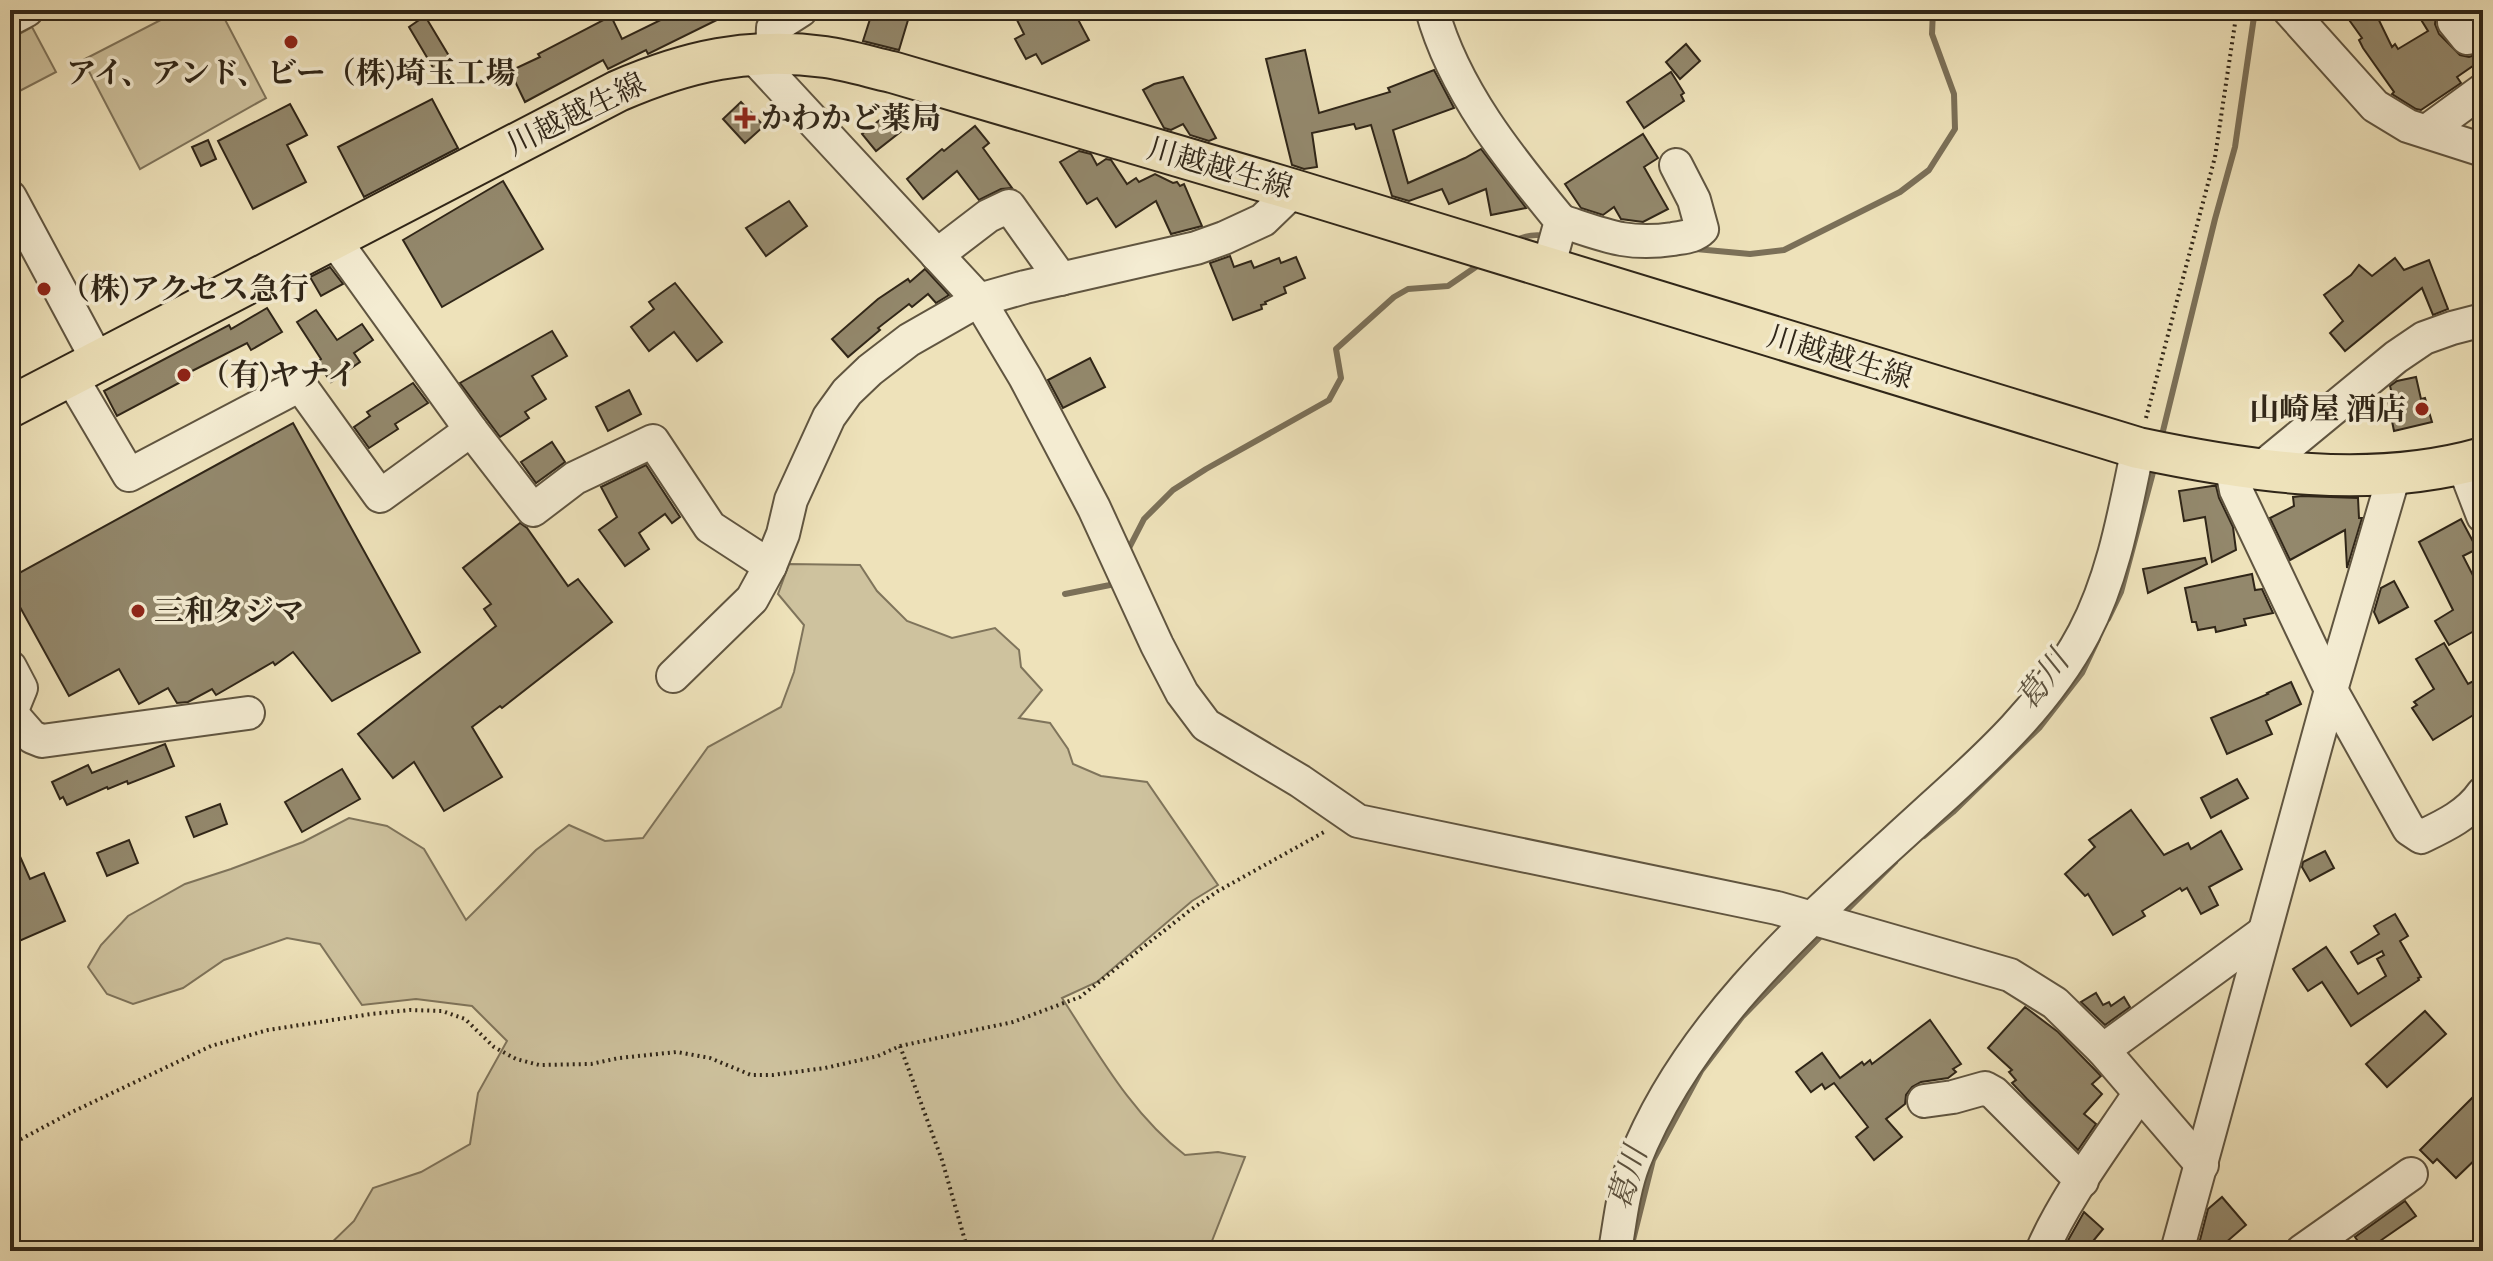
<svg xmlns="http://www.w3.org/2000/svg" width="2493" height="1261" font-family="'Sorts Mill Goudy','Noto Serif JP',serif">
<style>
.green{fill:#cec29e;stroke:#7f745b;stroke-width:2}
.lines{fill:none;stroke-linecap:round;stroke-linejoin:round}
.stream{stroke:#7b7058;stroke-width:6}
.building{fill:#93886c;stroke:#302618;stroke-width:2}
.minor-casing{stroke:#605540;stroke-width:36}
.major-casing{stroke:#302618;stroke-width:44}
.path{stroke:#302618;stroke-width:4;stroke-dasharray:2 4;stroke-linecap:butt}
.minor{stroke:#f4ecd2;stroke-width:32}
.major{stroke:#eee2ba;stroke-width:40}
.poi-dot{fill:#8f2418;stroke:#f4ecd2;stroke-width:3}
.labels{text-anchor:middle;stroke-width:7;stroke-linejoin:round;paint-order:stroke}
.poi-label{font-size:30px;font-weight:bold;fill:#302618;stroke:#f4ecd2;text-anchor:start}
.street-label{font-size:30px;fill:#302618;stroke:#f4ecd2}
.water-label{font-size:32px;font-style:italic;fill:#5c513d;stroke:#f4ecd2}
</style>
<rect width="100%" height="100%" fill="#eee2ba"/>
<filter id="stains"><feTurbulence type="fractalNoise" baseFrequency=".0025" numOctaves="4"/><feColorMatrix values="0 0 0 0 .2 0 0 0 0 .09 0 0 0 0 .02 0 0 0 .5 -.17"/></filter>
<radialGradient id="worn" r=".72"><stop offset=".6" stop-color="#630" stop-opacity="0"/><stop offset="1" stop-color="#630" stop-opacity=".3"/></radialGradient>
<!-- green -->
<g class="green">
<polygon points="180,10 220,10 266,98 140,169 83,60"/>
<polygon points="32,27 56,72 10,96 10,39"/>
<path d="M 789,564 L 860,565 L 877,591 L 907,621 L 952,638 L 995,628 L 1019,650 L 1021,667 L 1042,690 L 1019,718 L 1050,723 L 1068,749 L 1073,764 L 1101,776 L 1147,782 L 1218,885 L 1192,901 L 1097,982 L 1062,998 C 1098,1053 1132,1115 1185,1155 L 1218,1152 L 1245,1157 L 1208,1251 L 323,1251 L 354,1221 L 373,1188 L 421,1172 L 470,1144 L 478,1093 L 507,1041 L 472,1006 L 416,999 L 362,1005 L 320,944 L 287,938 L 224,960 L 183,988 L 133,1004 L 107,994 L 88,967 L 101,945 L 128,916 L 185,884 L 231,869 L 303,842 L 349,818 L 387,826 L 424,849 L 466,920 L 536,850 L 569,825 L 605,841 L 643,838 L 708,747 L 781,707 L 794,672 L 804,625 L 778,594 Z"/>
</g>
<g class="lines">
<!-- stream -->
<g class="stream">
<path d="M 1513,242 C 1524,235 1534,234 1547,236"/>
<polyline points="1696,249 1750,254 1784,250 1900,192 1929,170 1955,129 1954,94 1932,34 1933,10"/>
<polyline points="2161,439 2215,219 2235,147 2255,10"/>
<polyline points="1127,552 1144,519 1173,490 1206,469 1329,400 1341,378 1336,349 1394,297 1408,289 1448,286 1483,262"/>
<polyline points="1065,594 1110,585 1115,576"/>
<polyline points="2108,619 2121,592 2155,465"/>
<polyline points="1924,836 1953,812 2040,727 2082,673 2098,639"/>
<polyline points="1841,916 1895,862"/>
<polyline points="1633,1240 1653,1160 1701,1071 1742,1017 1824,933"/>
</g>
</g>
<!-- building -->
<g class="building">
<polygon points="681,10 737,10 648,54 646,50 608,69 603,60 525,102 510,71 540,57 538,54 611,16 622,39"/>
<polygon points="891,10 911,10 899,50 863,41 871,16 881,19"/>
<polygon points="1012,10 1073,10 1089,40 1042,64 1036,54 1026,59 1015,39 1024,34"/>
<polygon points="2342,10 2374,10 2392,47 2395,44 2398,49 2428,31 2415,10 2440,10 2436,16 2435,24 2439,34 2460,55 2469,57 2475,55 2480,61 2457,77 2461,83 2421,110 2416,109 2392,94 2394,92 2363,48 2359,40 2362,38"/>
<polygon points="425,16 452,61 435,71 409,27"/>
<polygon points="1686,44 1700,61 1680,79 1666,62"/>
<polygon points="1305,50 1319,113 1390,92 1388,88 1434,70 1454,108 1393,130 1408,183 1465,158 1481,149 1526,208 1491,215 1486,189 1449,204 1442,189 1409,201 1392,196 1371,125 1356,129 1354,124 1312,133 1317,167 1304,169 1292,165 1266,59"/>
<polygon points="1671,72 1684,93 1681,95 1684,101 1644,128 1627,102"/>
<polygon points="1183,77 1216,138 1209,141 1190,135 1183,124 1171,130 1164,128 1143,90 1154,84"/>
<polygon points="432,99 458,148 364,197 338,147"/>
<polygon points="741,102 764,126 745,143 723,119"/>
<polygon points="290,104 307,135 287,145 306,182 253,209 218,141"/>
<polygon points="899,105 913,122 876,151 862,134"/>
<polygon points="975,126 989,143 983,148 1012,188 1001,189 979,200 957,171 923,199 907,179 942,149 944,151"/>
<polygon points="1643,134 1658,158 1644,167 1668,209 1643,222 1621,219 1614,207 1603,215 1581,208 1565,184"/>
<polygon points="208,140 216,159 201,166 192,147"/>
<polygon points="1079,151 1091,154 1097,165 1106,159 1111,160 1127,184 1136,178 1139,182 1155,174 1173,183 1177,182 1180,186 1184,184 1202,226 1171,234 1156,201 1116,227 1097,198 1087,204 1060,162"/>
<polygon points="503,181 543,249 442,307 403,240"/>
<polygon points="789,201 807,226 766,256 746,228"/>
<polygon points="1230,256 1234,267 1251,261 1254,268 1279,258 1281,263 1296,257 1305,278 1284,287 1286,293 1265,302 1266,304 1261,305 1262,309 1233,320 1210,263"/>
<polygon points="2395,258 2404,270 2429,260 2448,309 2433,315 2422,288 2345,351 2330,333 2343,321 2324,295 2351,275 2359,265 2372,276"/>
<polygon points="330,267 343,284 321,296 310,277"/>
<polygon points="925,269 949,295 936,303 928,294 912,307 909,304 878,328 880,330 848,357 832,339 878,299 908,279 910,282"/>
<polygon points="675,283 722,342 697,361 674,332 649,351 631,327 654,309 649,302"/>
<polygon points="267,308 282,332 251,350 247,343 190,372 192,376 117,416 104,391 229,325 231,329"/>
<polygon points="316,310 337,340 362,324 373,340 354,353 360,362 331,382 317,362 321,359 297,322"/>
<polygon points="552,331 567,356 532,376 546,399 525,412 529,418 500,437 460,383"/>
<polygon points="1090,358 1105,387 1063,408 1048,380"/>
<polygon points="2416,377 2421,399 2425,398 2432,422 2394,431 2387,396 2392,394 2390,386 2397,381"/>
<polygon points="413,383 428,403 395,424 398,429 369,448 354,427 370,416 367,412"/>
<polygon points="629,390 641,414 608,431 596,407"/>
<polygon points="293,423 420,652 332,701 293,652 275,665 273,662 216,695 212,689 188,702 177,703 168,688 139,704 119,669 69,696 10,589 10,578"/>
<polygon points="552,442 565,462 536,483 521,462"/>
<polygon points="646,465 680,517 672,523 665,514 639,533 649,549 625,566 599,530 617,517 601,487"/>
<polygon points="2212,486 2216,486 2219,498 2233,527 2236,550 2212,562 2205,517 2184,521 2179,491"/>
<polygon points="2302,496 2358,498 2359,518 2362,518 2347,568 2345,530 2290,560 2270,518 2294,506 2293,497"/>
<polygon points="2461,519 2477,549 2463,556 2483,595 2483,626 2449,645 2435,621 2453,610 2419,542"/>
<polygon points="520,523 527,528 568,586 578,579 612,622 502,708 500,706 472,727 502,777 444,811 414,762 393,778 358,734 496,626 484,609 491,604 463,568"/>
<polygon points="2205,558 2207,564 2148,593 2143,569"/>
<polygon points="2252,574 2255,590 2262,589 2273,613 2244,619 2246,625 2216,632 2215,627 2198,630 2196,622 2192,622 2185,588"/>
<polygon points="2394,581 2408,607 2379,623 2374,612 2381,588"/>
<polygon points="2444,643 2468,684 2483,676 2483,709 2433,740 2412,708 2417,705 2414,702 2434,689 2416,659"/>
<polygon points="2291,682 2301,704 2266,721 2272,734 2227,754 2211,718 2268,694 2267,693"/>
<polygon points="165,744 174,766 128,784 127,781 108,789 107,787 67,805 63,797 60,799 52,782 88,765 92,773"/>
<polygon points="342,769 360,799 302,832 285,802"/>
<polygon points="2237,779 2248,798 2211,818 2201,798"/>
<polygon points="220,804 227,824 194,837 186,817"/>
<polygon points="2131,810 2164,855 2188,843 2191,849 2221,831 2242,869 2209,887 2218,905 2201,914 2187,888 2182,891 2180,888 2142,911 2145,916 2113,935 2088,894 2085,896 2065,874 2095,847 2089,840"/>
<polygon points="10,834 30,879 44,873 65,921 10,945"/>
<polygon points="129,840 138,863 107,876 97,853"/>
<polygon points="2325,851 2334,868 2310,881 2302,867 2303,862"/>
<polygon points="2395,914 2408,936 2400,941 2421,977 2418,978 2419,980 2351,1026 2322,982 2308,991 2293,969 2326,947 2358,994 2386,976 2377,959 2384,955 2382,951 2358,964 2351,952 2379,934 2374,926"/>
<polygon points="2096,993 2103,1005 2109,1002 2111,1006 2124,997 2130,1007 2105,1025 2081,1002"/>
<polygon points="2025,1007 2058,1032 2101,1076 2092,1084 2102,1094 2084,1114 2096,1124 2078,1150 2027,1099 2012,1083 2016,1080 2009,1072 2012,1070 1988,1048"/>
<polygon points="2425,1011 2446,1034 2387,1087 2366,1064"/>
<polygon points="1930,1020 1961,1064 1953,1069 1956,1072 1948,1078 1921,1082 1912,1087 1906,1095 1905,1104 1886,1119 1902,1137 1874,1160 1856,1137 1868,1127 1834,1083 1825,1089 1822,1084 1811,1092 1796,1072 1822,1053 1840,1078 1862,1062 1864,1065 1870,1060 1872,1064"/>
<polygon points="2483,1087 2483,1152 2456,1178 2437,1159 2433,1163 2420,1150"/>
<polygon points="2222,1197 2246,1225 2216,1251 2208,1251 2200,1240 2208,1209"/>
<polygon points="2405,1201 2416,1216 2367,1250 2364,1246 2362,1247 2355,1237"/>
<polygon points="2084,1212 2103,1229 2085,1251 2074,1251 2066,1244"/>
</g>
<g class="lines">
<!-- minor casing -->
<g class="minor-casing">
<g id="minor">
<path d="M 1432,10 C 1454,90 1509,158 1561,221 L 1548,268"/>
<polyline points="2289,10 2375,106 2408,126 2483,150"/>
<polyline points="10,19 27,10"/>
<polyline points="2454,22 2467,38 2483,25"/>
<polyline points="772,53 773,28 801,10"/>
<polyline points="751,54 979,300 1025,377 1094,508 1157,645 1182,693 1206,725 1300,781 1358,821 1777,908 2010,975 2055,1003 2103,1050 2202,1165"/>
<polyline points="2427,131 2483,90"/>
<polyline points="10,197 98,361"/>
<path d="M 1561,221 C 1604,235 1627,246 1673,239 C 1684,237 1694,237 1702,229 L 1694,200 L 1676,165"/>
<polyline points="333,238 471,430 533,510 575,478 653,441 710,527 770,566 783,534 791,500 829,417 847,392 870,370 909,340 979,300 1025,287 1196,248 1224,238 1263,220 1294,190"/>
<polyline points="937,255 988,216 1009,206 1061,279"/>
<polyline points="70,375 129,475 300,385 380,496 471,430"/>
<polyline points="2463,464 2483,516"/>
<path d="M 2231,465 L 2236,490 L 2331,690 L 2409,829 L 2421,837 C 2444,826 2468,815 2483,793"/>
<polyline points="2260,469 2396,357 2424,338 2452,328 2483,320"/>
<polyline points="10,667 21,688 10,715"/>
<polyline points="673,676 752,599 770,566"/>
<polyline points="11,713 32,737 42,741 248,713"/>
<polyline points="2103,1050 2263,933"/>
<polyline points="1924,1101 1953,1097 1985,1088 1994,1093 2082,1181"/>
<path d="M 1615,1251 C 1620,1222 1623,1190 1634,1162 C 1690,1018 1819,911 1930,809 C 1988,757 2047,703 2084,633 C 2114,576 2125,510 2138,448"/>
<path d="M 2042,1251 C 2064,1199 2108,1141 2140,1093"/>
<polyline points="2177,1251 2331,690 2394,475"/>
<polyline points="2302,1251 2411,1174"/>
</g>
</g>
<!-- major casing -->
<g class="major-casing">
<path id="major" d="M 10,407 L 618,91 C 687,61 749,47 825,57 C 847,60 870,67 892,72 L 1294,190 L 2138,448 C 2251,472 2370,490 2483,458"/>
</g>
<!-- path -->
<g class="path">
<polyline points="2146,418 2215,157 2237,10"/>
<polyline points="900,1046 942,1160 968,1251"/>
<polyline points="10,1145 70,1113 211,1046 268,1030 371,1014 410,1010 442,1011 465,1019 494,1047 516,1059 539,1065 591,1064 619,1058 677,1052 710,1058 751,1075 773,1075 825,1068 878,1056 900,1046 1013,1022 1080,997 1189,911 1218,891 1326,831"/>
</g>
<!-- minor -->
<use href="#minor" class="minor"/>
<!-- major -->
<use href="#major" class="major"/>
</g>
<!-- markers -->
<g class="poi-dot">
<circle cx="291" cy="42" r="8"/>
<path d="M741 106h8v8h8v8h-8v8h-8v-8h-8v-8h8z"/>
<circle cx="44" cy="289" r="8"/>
<circle cx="184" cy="375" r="8"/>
<circle cx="2422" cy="409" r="8"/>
<circle cx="138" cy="611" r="8"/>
</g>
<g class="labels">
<!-- poi labels -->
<g class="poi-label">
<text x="291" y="83" text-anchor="middle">アイ、アンド、ビー（株)埼玉工場</text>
<text x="761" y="128">かわかど薬局</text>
<text x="60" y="299">（株)アクセス急行</text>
<text x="200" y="385">（有)ヤナイ</text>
<text x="2406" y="419" text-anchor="end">山崎屋 酒店</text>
<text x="154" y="621">三和タジマ</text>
</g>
<!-- street labels -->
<g class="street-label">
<text transform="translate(576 114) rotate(-26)" y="10">川越越生線</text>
<text transform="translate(1220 168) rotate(16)" y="10">川越越生線</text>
<text transform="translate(1840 357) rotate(17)" y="10">川越越生線</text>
</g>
<!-- water labels -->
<g class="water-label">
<text transform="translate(2042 680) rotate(-53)" y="11">葛川</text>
<text transform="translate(1627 1178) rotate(-73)" y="11">葛川</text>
</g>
</g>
<!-- margin -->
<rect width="2493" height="1261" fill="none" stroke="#eee2ba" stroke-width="40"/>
<rect x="12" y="12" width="2469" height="1237" fill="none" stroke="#302618" stroke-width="4"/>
<rect x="20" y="20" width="2453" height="1221" fill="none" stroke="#302618" stroke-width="2"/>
<rect width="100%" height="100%" filter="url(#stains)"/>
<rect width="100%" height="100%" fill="url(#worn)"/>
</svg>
